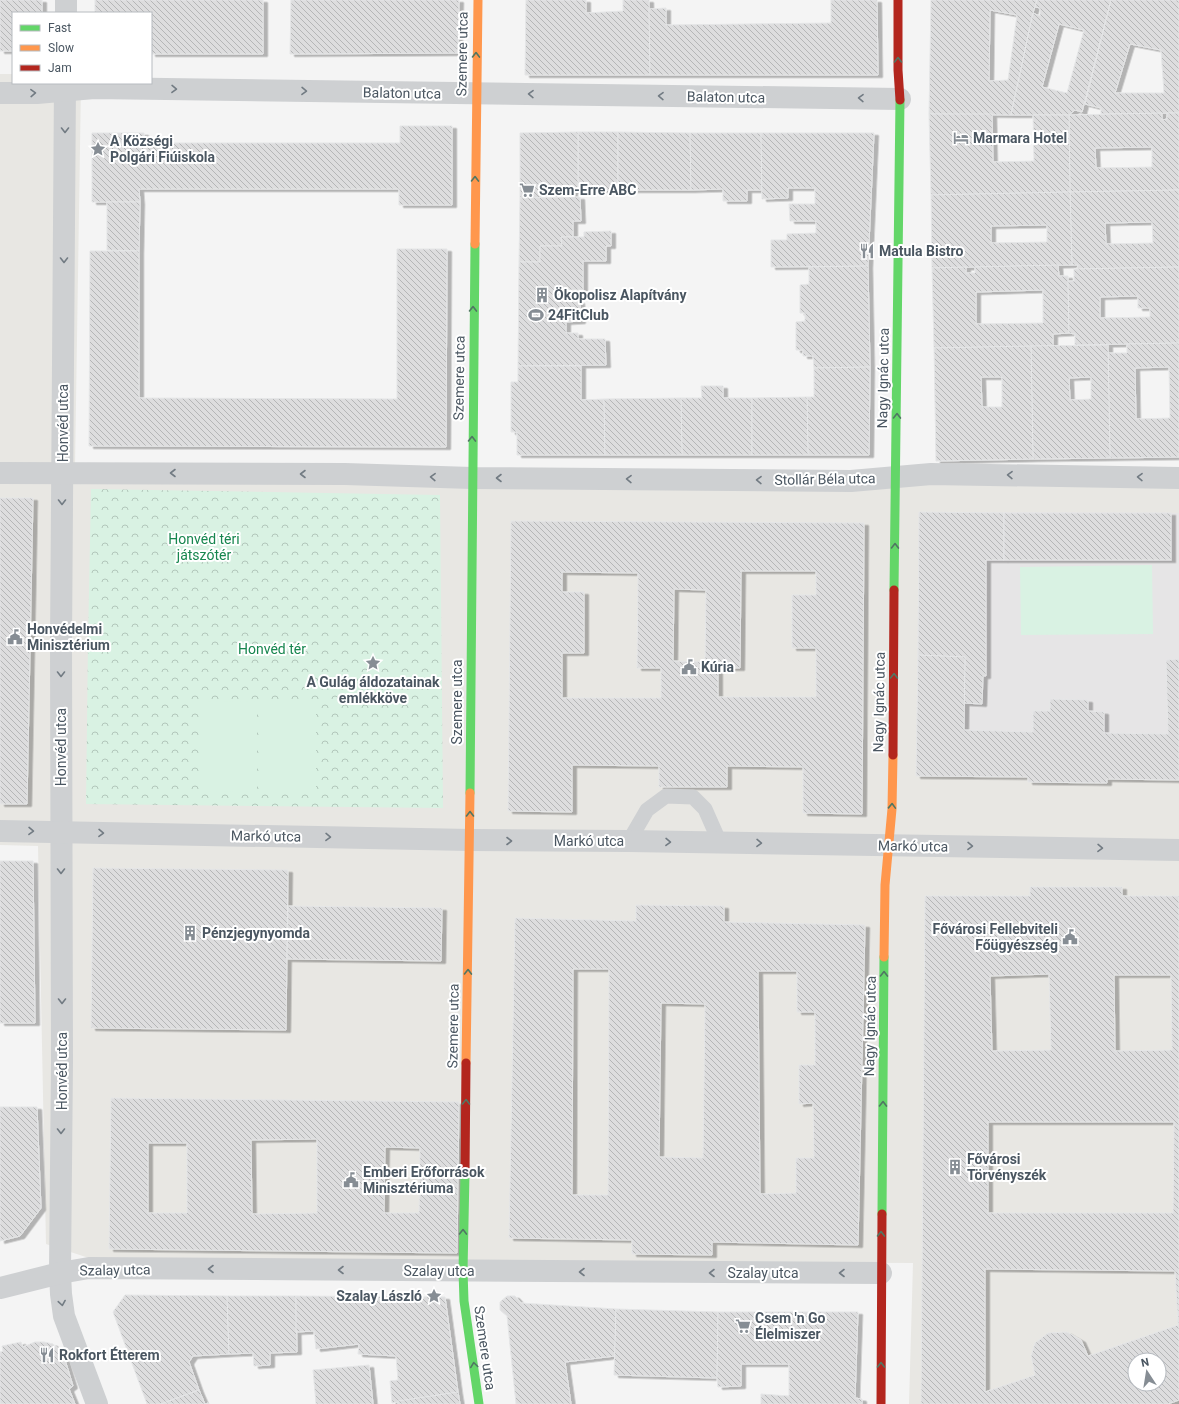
<svg xmlns="http://www.w3.org/2000/svg" width="1179" height="1404" font-family="Roboto,sans-serif">
<style>
.commercial{fill:#e8e7e3;fill-rule:evenodd}
.education{fill:#e6e5e6}
.park{fill:url(#park-crowns)}
.pitch{fill:#d9f2e3}
.building{fill:url(#building-back-hatch);stroke:#e5e6e7;fill-rule:evenodd;filter:url(#shadow)}
.lines{fill:none;stroke-linecap:round;stroke-linejoin:round}
.lane{stroke:#ced0d2;stroke-width:15}
.street{stroke:#ced0d2;stroke-width:22}
.fast{stroke:#63d668;stroke-width:9}
.slow{stroke:#ff974d;stroke-width:9}
.jam{stroke:#b3261e;stroke-width:9}
.oneway{stroke:#507663}
.oneway2{stroke:#727b83}
.labels{text-anchor:middle;stroke-width:4;stroke-linejoin:round;paint-order:stroke}
.street-label{font-size:14px;fill:#4a5661;stroke:#fff}
.poi-label{font-size:14px;font-weight:bold;fill:#4a5661;stroke:#fff;text-anchor:start}
.park-label{font-size:14px;fill:#17864f;stroke:#fff}
</style>
<defs>
<pattern id="park-crowns" width="20" height="18" patternUnits="userSpaceOnUse"><rect width="20" height="18" fill="#d9f2e3"/><path d="M2 6a3 3 0 1 1 6 0M12 15a3 3 0 1 1 6 0" fill="none" stroke="#b2c7bb"/></pattern>
<pattern id="building-back-hatch" width="6" height="6" patternUnits="userSpaceOnUse"><rect width="6" height="6" fill="#ddddde"/><path d="M-1 5l2 2M0 0l6 6M5-1l2 2" fill="none" stroke="#b5b6b7"/></pattern>
<filter id="shadow"><feDropShadow dx="4.5" dy="2.5" stdDeviation="0" flood-color="#0004"/></filter>
</defs>
<rect width="100%" height="100%" fill="#f4f4f4"/>
<!-- commercial -->
<path class="commercial" d="M 0,74 L 13,74 L 13,83 L 81,83 L 75,467 L 1179,475 L 1179,1404 L 909,1404 L 913,1263 L 92,1259 L 46,1244 L 38,846 L 0,845 ZM 1135,1360 L 1159,1360 L 1159,1384 L 1135,1384 Z"/>
<!-- education -->
<polygon class="education" points="919,512 1179,513 1179,780 1107,779 1107,783 1028,782 1028,777 916,776"/>
<!-- park -->
<polygon class="park" points="91,489 440,495 443,808 86,804 88,644"/>
<!-- pitch -->
<g class="pitch">
<polygon points="1152,565 1153,634 1021,635 1020,567"/>
<polygon points="257,701 257,792 201,791 201,702"/>
<rect x="259" y="701" width="57" height="90"/>
</g>
<!-- building -->
<g class="building">
<polygon points="0,0 42,0 42,13 13,13 13,51 0,51"/>
<polygon points="95,0 263,0 263,54 151,54 151,13 95,13"/>
<polygon points="291,0 459,0 458,53 290,54"/>
<polygon points="526,0 586,0 586,13 623,11 623,0 649,0 650,75 525,75"/>
<polygon points="831,0 877,0 878,75 650,75 649,9 666,8 666,25 831,23"/>
<path d="M 931,0 L 1037,0 L 1033,13 L 1011,115 L 929,114 ZM 990,10 L 1017,15 L 1008,80 L 989,81 Z"/>
<path d="M 1037,0 L 1111,0 L 1082,112 L 1075,110 L 1069,115 L 1011,115 L 1033,13 L 1040,16 L 1040,8 L 1035,7 ZM 1059,24 L 1084,30 L 1067,93 L 1042,87 Z"/>
<path d="M 1111,0 L 1179,0 L 1179,113 L 1101,114 L 1101,108 L 1085,104 ZM 1130,44 L 1161,50 L 1164,93 L 1115,93 Z"/>
<path d="M 1162,113 L 1162,120 L 1167,119 L 1167,113 L 1179,113 L 1179,190 L 1070,192 L 1069,115 ZM 1152,147 L 1152,167 L 1096,168 L 1095,148 Z"/>
<polygon points="929,114 992,114 993,162 1034,161 1033,115 1069,115 1070,192 931,195"/>
<polygon points="400,126 452,126 452,205 399,205 399,189 139,189 140,202 92,202 92,133 144,133 144,143 400,143"/>
<polygon points="578,132 618,132 618,190 578,191"/>
<polygon points="578,132 578,191 573,191 573,197 520,198 520,133"/>
<polygon points="618,132 690,133 691,190 618,190"/>
<polygon points="690,133 761,133 762,190 747,190 747,201 723,201 723,189 691,190"/>
<polygon points="761,133 874,133 868,266 771,267 771,240 787,240 787,234 816,233 816,221 790,221 789,204 815,204 815,188 788,188 788,198 762,199"/>
<path d="M 1179,190 L 1179,267 L 1077,269 L 1078,265 L 1072,265 L 1070,192 ZM 1152,222 L 1153,243 L 1106,244 L 1105,223 Z"/>
<path d="M 1070,192 L 1072,265 L 932,268 L 931,195 ZM 1047,225 L 1047,242 L 991,243 L 991,226 Z"/>
<polygon points="580,197 581,221 573,221 573,237 561,237 562,246 540,246 540,262 519,262 520,198"/>
<polygon points="107,202 140,202 139,251 107,250"/>
<polygon points="611,231 611,246 606,246 606,261 583,261 583,290 566,290 566,301 580,301 581,321 566,322 566,333 578,333 578,339 605,339 606,365 518,366 519,262 540,262 540,246 562,246 561,237 584,237 584,232"/>
<polygon points="397,249 447,249 446,447 89,446 90,251 139,251 139,398 397,399"/>
<path d="M 1058,265 L 1059,276 L 1068,276 L 1069,333 L 1053,334 L 1053,346 L 934,348 L 932,268 L 966,267 L 966,273 L 975,273 L 975,267 ZM 1043,290 L 1043,323 L 976,324 L 976,292 Z"/>
<polygon points="868,266 870,367 814,368 813,356 803,356 803,350 796,350 796,322 805,321 805,313 800,313 800,285 809,284 809,267"/>
<path d="M 1179,267 L 1179,343 L 1075,345 L 1075,334 L 1069,333 L 1068,281 L 1074,281 L 1074,269 ZM 1138,296 L 1138,308 L 1150,308 L 1150,317 L 1100,318 L 1100,297 Z"/>
<path d="M 1179,343 L 1179,457 L 1110,458 L 1108,353 L 1127,353 L 1127,344 ZM 1169,367 L 1170,418 L 1136,419 L 1135,368 Z"/>
<path d="M 1108,345 L 1110,458 L 1033,459 L 1031,346 ZM 1091,377 L 1091,399 L 1070,400 L 1069,378 Z"/>
<path d="M 1031,346 L 1033,459 L 936,461 L 934,348 ZM 981,377 L 1002,377 L 1002,407 L 982,407 Z"/>
<polygon points="518,366 581,366 581,400 604,399 605,455 517,455 517,432 511,432 511,382 518,382"/>
<polygon points="870,367 869,455 808,455 807,397 814,397 814,368"/>
<polygon points="701,386 723,386 723,398 752,398 752,455 682,455 681,398 702,398"/>
<polygon points="807,397 808,455 752,455 752,398"/>
<polygon points="681,398 682,455 605,455 604,399"/>
<polygon points="0,498 33,498 27,804 0,804"/>
<polygon points="919,512 1004,513 1004,560 986,560 986,676 983,676 982,704 964,703 965,657 918,655"/>
<rect x="1004" y="513" width="167" height="47"/>
<path d="M 511,521 L 864,523 L 862,814 L 803,813 L 803,767 L 727,766 L 727,787 L 659,787 L 659,766 L 572,765 L 572,812 L 508,811 ZM 741,571 L 816,571 L 816,595 L 792,595 L 792,648 L 816,648 L 816,697 L 718,697 L 718,668 L 740,668 ZM 562,572 L 638,573 L 637,668 L 661,668 L 661,698 L 562,698 L 562,653 L 584,653 L 584,592 L 562,592 ZM 674,589 L 706,590 L 705,662 L 673,661 Z"/>
<polygon points="918,655 965,657 964,730 1033,732 1033,711 1050,711 1050,699 1088,700 1088,711 1104,712 1104,733 1168,734 1166,660 1179,659 1179,780 1107,779 1107,783 1028,782 1028,777 916,776"/>
<polygon points="0,861 33,861 35,1023 0,1023"/>
<polygon points="93,868 288,870 286,1030 91,1028"/>
<path d="M 1030,887 L 1122,887 L 1122,896 L 1179,896 L 1179,1400 L 1168,1404 L 921,1404 L 925,896 L 1030,896 ZM 1049,974 L 1051,1050 L 992,1051 L 990,976 ZM 1114,975 L 1171,975 L 1172,1050 L 1115,1051 ZM 988,1122 L 1174,1122 L 1173,1213 L 988,1213 ZM 985,1269 L 1175,1271 L 1178,1325 L 1088,1356 L 1081,1340 L 1067,1332 L 1048,1333 L 1035,1343 L 1031,1356 L 1035,1375 L 985,1392 ZM 1135,1360 L 1159,1360 L 1159,1384 L 1135,1384 Z"/>
<path d="M 636,905 L 724,906 L 724,922 L 865,925 L 858,1245 L 712,1242 L 712,1255 L 632,1254 L 632,1240 L 509,1238 L 515,918 L 636,921 ZM 573,969 L 609,969 L 608,1195 L 572,1195 ZM 758,971 L 797,971 L 797,1012 L 815,1012 L 815,1065 L 799,1065 L 799,1104 L 813,1103 L 814,1158 L 796,1158 L 796,1193 L 760,1194 ZM 661,1003 L 705,1004 L 703,1158 L 659,1157 Z"/>
<polygon points="288,906 442,908 441,961 287,959"/>
<path d="M 111,1098 L 459,1102 L 457,1253 L 109,1249 ZM 317,1139 L 317,1213 L 252,1214 L 251,1140 ZM 148,1143 L 187,1143 L 187,1213 L 148,1213 ZM 385,1147 L 420,1148 L 419,1213 L 384,1213 Z"/>
<polygon points="0,1107 37,1107 41,1208 20,1236 0,1241"/>
<polygon points="125,1295 227,1296 229,1354 193,1356 189,1362 199,1390 161,1404 147,1404 113,1312"/>
<polygon points="227,1296 296,1296 297,1352 270,1353 270,1365 254,1366 253,1353 229,1354"/>
<polygon points="296,1296 445,1297 458,1392 392,1403 390,1381 398,1380 396,1356 358,1354 359,1344 316,1349 314,1331 296,1332"/>
<polygon points="507,1296 515,1296 521,1303 616,1309 615,1356 565,1362 571,1404 516,1404 507,1316 500,1310 500,1302"/>
<polygon points="616,1309 718,1312 717,1378 614,1375"/>
<polygon points="718,1312 858,1312 855,1398 862,1399 862,1404 761,1404 761,1394 789,1396 789,1364 741,1364 741,1386 718,1387 717,1378"/>
<polygon points="21,1342 23,1347 35,1342 44,1342 53,1344 63,1353 73,1386 69,1389 75,1404 0,1404 0,1352 3,1351 2,1346"/>
<polygon points="369,1365 373,1404 316,1404 313,1370"/>
<polygon points="199,1390 205,1404 208,1403 208,1404 161,1404"/>
<polygon points="458,1392 460,1404 398,1404 398,1401"/>
</g>
<g class="lines">
<!-- lane -->
<polyline class="lane" points="629,841 647,810 666,796 693,797 705,809 720,843"/>
<!-- street -->
<g class="street">
<polyline points="66,13 66,0"/>
<polyline points="65,83 61,644 62,1062 60,1273 61,1294 64,1316 97,1404"/>
<polyline points="0,93 37,93 94,88 900,99"/>
<polyline points="0,473 345,474 472,478 851,481 931,474 1179,478"/>
<polyline points="0,831 470,840 629,841 1179,850"/>
<polyline points="0,1288 60,1273 89,1268 881,1273"/>
</g>
<!-- fast -->
<g class="fast">
<polyline points="894,590 900,100"/>
<polyline points="470,793 475,244"/>
<polyline points="465,1173 463,1271 464,1301 479,1404"/>
<polyline points="882,1214 884,957"/>
</g>
<!-- slow -->
<g class="slow">
<polyline points="475,244 478,0"/>
<polyline points="884,957 885,885 892,809 893,755"/>
<polyline points="466,1063 470,793"/>
</g>
<!-- jam -->
<g class="jam">
<polyline points="898,0 898,70 900,100"/>
<polyline points="893,755 894,590"/>
<polyline points="465,1173 466,1063"/>
<polyline points="881,1404 882,1214"/>
</g>
</g>
<!-- one-way arrows -->
<defs><path id="oneway-chevron" d="M-2-3.5L2.5 0L-2 3.5" fill="none" stroke-width="1.6" stroke-linecap="round" stroke-linejoin="round"/></defs>
<g class="oneway">
<use href="#oneway-chevron" transform="translate(476 55) rotate(-89)"/>
<use href="#oneway-chevron" transform="translate(898 60) rotate(-90)"/>
<use href="#oneway-chevron" transform="translate(475 179) rotate(-89)"/>
<use href="#oneway-chevron" transform="translate(473 309) rotate(-89)"/>
<use href="#oneway-chevron" transform="translate(897 416) rotate(-89)"/>
<use href="#oneway-chevron" transform="translate(472 439) rotate(-89)"/>
<use href="#oneway-chevron" transform="translate(895 546) rotate(-89)"/>
<use href="#oneway-chevron" transform="translate(894 676) rotate(-89)"/>
<use href="#oneway-chevron" transform="translate(892 806) rotate(-88)"/>
<use href="#oneway-chevron" transform="translate(470 814) rotate(-90)"/>
<use href="#oneway-chevron" transform="translate(468 972) rotate(-89)"/>
<use href="#oneway-chevron" transform="translate(884 974) rotate(-89)"/>
<use href="#oneway-chevron" transform="translate(466 1102) rotate(-89)"/>
<use href="#oneway-chevron" transform="translate(883 1104) rotate(-89)"/>
<use href="#oneway-chevron" transform="translate(463 1232) rotate(-89)"/>
<use href="#oneway-chevron" transform="translate(881 1234) rotate(-89)"/>
<use href="#oneway-chevron" transform="translate(474 1365) rotate(-98)"/>
<use href="#oneway-chevron" transform="translate(881 1365) rotate(-90)"/>
</g>
<g class="oneway2">
<use href="#oneway-chevron" transform="translate(174 89) rotate(1)"/>
<use href="#oneway-chevron" transform="translate(304 91) rotate(1)"/>
<use href="#oneway-chevron" transform="translate(33 93) rotate(-2)"/>
<use href="#oneway-chevron" transform="translate(531 94) rotate(-179)"/>
<use href="#oneway-chevron" transform="translate(661 96) rotate(-179)"/>
<use href="#oneway-chevron" transform="translate(861 98) rotate(-179)"/>
<use href="#oneway-chevron" transform="translate(65 130) rotate(90)"/>
<use href="#oneway-chevron" transform="translate(64 260) rotate(90)"/>
<use href="#oneway-chevron" transform="translate(173 473) rotate(-180)"/>
<use href="#oneway-chevron" transform="translate(303 474) rotate(-180)"/>
<use href="#oneway-chevron" transform="translate(1010 475) rotate(-179)"/>
<use href="#oneway-chevron" transform="translate(433 477) rotate(-178)"/>
<use href="#oneway-chevron" transform="translate(1140 477) rotate(-179)"/>
<use href="#oneway-chevron" transform="translate(499 478) rotate(180)"/>
<use href="#oneway-chevron" transform="translate(629 479) rotate(-179)"/>
<use href="#oneway-chevron" transform="translate(759 480) rotate(-179)"/>
<use href="#oneway-chevron" transform="translate(62 502) rotate(90)"/>
<use href="#oneway-chevron" transform="translate(61 674) rotate(90)"/>
<use href="#oneway-chevron" transform="translate(31 831) rotate(1)"/>
<use href="#oneway-chevron" transform="translate(101 833) rotate(1)"/>
<use href="#oneway-chevron" transform="translate(328 837) rotate(1)"/>
<use href="#oneway-chevron" transform="translate(509 841)"/>
<use href="#oneway-chevron" transform="translate(668 842) rotate(1)"/>
<use href="#oneway-chevron" transform="translate(759 843) rotate(1)"/>
<use href="#oneway-chevron" transform="translate(970 846) rotate(1)"/>
<use href="#oneway-chevron" transform="translate(1100 848) rotate(1)"/>
<use href="#oneway-chevron" transform="translate(61 871) rotate(90)"/>
<use href="#oneway-chevron" transform="translate(62 1001) rotate(90)"/>
<use href="#oneway-chevron" transform="translate(61 1131) rotate(90)"/>
<use href="#oneway-chevron" transform="translate(211 1269) rotate(-180)"/>
<use href="#oneway-chevron" transform="translate(341 1270) rotate(-180)"/>
<use href="#oneway-chevron" transform="translate(582 1272) rotate(-180)"/>
<use href="#oneway-chevron" transform="translate(712 1273) rotate(-180)"/>
<use href="#oneway-chevron" transform="translate(842 1273) rotate(-180)"/>
<use href="#oneway-chevron" transform="translate(62 1303) rotate(81)"/>
</g>
<!-- icons -->
<defs>
<g id="hotel-bare" transform="scale(1.2)"><path d="M-6-4.5h1.5V1H6V5H4.5V3h-9V5H-6ZM-4 0a1.8 1.8 0 1 1 3.6 0ZM.5 0V-2.5h3Q6-2.5 6 0Z" fill="#868d94" stroke="#fff" stroke-width="2.5" paint-order="stroke"/></g>
<g id="sight-bare" transform="scale(1.2)"><path d="M0-6L1.8-2.2L6-1.7L2.9 1.2L3.7 5.4L0 3.3L-3.7 5.4L-2.9 1.2L-6-1.7L-1.8-2.2Z" fill="#868d94" stroke="#fff" stroke-width="2.5" paint-order="stroke"/></g>
<g id="supermarket-bare" transform="scale(1.2)"><path d="M-6-5.5h2.5l.6 2H6L4.5 2H-2.5L-4.4-4H-6ZM-1.5 3.2a1.3 1.3 0 1 0 .1 0ZM3 3.2a1.3 1.3 0 1 0 .1 0Z" fill="#868d94" stroke="#fff" stroke-width="2.5" paint-order="stroke"/></g>
<g id="restaurant-bare" transform="scale(1.2)"><path d="M-5-6h1v4h1v-4h1v4h1v-4h1v5L-1.5 .5V6h-2V.5L-5-1ZM5-6V6H3V1.5H1.5Q1.5-4 5-6Z" fill="#868d94" stroke="#fff" stroke-width="2.5" paint-order="stroke"/></g>
<g id="building-bare" transform="scale(1.2)"><path d="M-4-6H4V6H1V3H-1V6H-4ZM-2.5-4.3h1.7v1.8h-1.7ZM.8-4.3h1.7v1.8H.8ZM-2.5-1h1.7V.8h-1.7ZM.8-1h1.7V.8H.8Z" fill="#868d94" stroke="#fff" stroke-width="2.5" paint-order="stroke"/></g>
<g id="stadium-bare" transform="scale(1.2)"><path d="M0-5a6.5 5 0 1 0 0 10a6.5 5 0 1 0 0-10ZM-3.5-1.8h7v3.6h-7Z" fill="#868d94" stroke="#fff" stroke-width="2.5" paint-order="stroke"/></g>
<g id="civic-bare" transform="scale(1.2)"><path d="M-.6-6.5H3V-4.5H.6V-3L4-1V1h2V6H-6V1h2V-1L-.6-3ZM-1.2 2.5V6h2.4V2.5Z" fill="#868d94" stroke="#fff" stroke-width="2.5" paint-order="stroke"/></g>
</defs>
<g fill-rule="evenodd">
<use href="#hotel-bare" x="961" y="138"/>
<use href="#sight-bare" x="98" y="149"/>
<use href="#supermarket-bare" x="527" y="190"/>
<use href="#restaurant-bare" x="867" y="251"/>
<use href="#building-bare" x="542" y="295"/>
<use href="#stadium-bare" x="536" y="315"/>
<use href="#civic-bare" x="15" y="637"/>
<use href="#sight-bare" x="373" y="663"/>
<use href="#civic-bare" x="689" y="667"/>
<use href="#building-bare" x="190" y="933"/>
<use href="#civic-bare" x="1070" y="937"/>
<use href="#building-bare" x="955" y="1167"/>
<use href="#civic-bare" x="351" y="1180"/>
<use href="#sight-bare" x="434" y="1296"/>
<use href="#supermarket-bare" x="743" y="1326"/>
<use href="#restaurant-bare" x="47" y="1355"/>
</g>
<g class="labels">
<!-- street labels -->
<g class="street-label">
<text transform="translate(462 54) rotate(-89)" y="5">Szemere utca</text>
<text transform="translate(402 93) rotate(1)" y="5">Balaton utca</text>
<text transform="translate(726 97) rotate(1)" y="5">Balaton utca</text>
<text transform="translate(459 378) rotate(-89)" y="5">Szemere utca</text>
<text transform="translate(883 378) rotate(-89)" y="5">Nagy Ignác utca</text>
<text transform="translate(63 423) rotate(-90)" y="5">Honvéd utca</text>
<text transform="translate(825 479) rotate(-1)" y="5">Stollár Béla utca</text>
<text transform="translate(457 702) rotate(-90)" y="5">Szemere utca</text>
<text transform="translate(879 702) rotate(-89)" y="5">Nagy Ignác utca</text>
<text transform="translate(61 747) rotate(-90)" y="5">Honvéd utca</text>
<text transform="translate(266 836) rotate(1)" y="5">Markó utca</text>
<text x="589" y="846">Markó utca</text>
<text transform="translate(913 846) rotate(1)" y="5">Markó utca</text>
<text transform="translate(453 1026) rotate(-89)" y="5">Szemere utca</text>
<text transform="translate(870 1026) rotate(-89)" y="5">Nagy Ignác utca</text>
<text transform="translate(62 1071) rotate(-90)" y="5">Honvéd utca</text>
<text transform="translate(115 1270) rotate(-1)" y="5">Szalay utca</text>
<text x="439" y="1276">Szalay utca</text>
<text x="763" y="1278">Szalay utca</text>
<text transform="translate(485 1348) rotate(82)" y="5">Szemere utca</text>
</g>
<!-- poi labels -->
<g class="poi-label">
<text x="973" y="143">Marmara Hotel</text>
<text x="110" y="146">A Községi<tspan x="110" dy="16">Polgári Fiúiskola</tspan></text>
<text x="539" y="195">Szem-Erre ABC</text>
<text x="879" y="256">Matula Bistro</text>
<text x="554" y="300">Ökopolisz Alapítvány</text>
<text x="548" y="320">24FitClub</text>
<text x="27" y="634">Honvédelmi<tspan x="27" dy="16">Minisztérium</tspan></text>
<text x="701" y="672">Kúria</text>
<text x="373" y="687" text-anchor="middle">A Gulág áldozatainak<tspan x="373" dy="16">emlékköve</tspan></text>
<text x="1058" y="934" text-anchor="end">Fővárosi Fellebviteli<tspan x="1058" dy="16">Főügyészség</tspan></text>
<text x="202" y="938">Pénzjegynyomda</text>
<text x="967" y="1164">Fővárosi<tspan x="967" dy="16">Törvényszék</tspan></text>
<text x="363" y="1177">Emberi Erőforrások<tspan x="363" dy="16">Minisztériuma</tspan></text>
<text x="422" y="1301" text-anchor="end">Szalay László</text>
<text x="755" y="1323">Csem 'n Go<tspan x="755" dy="16">Élelmiszer</tspan></text>
<text x="59" y="1360">Rokfort Étterem</text>
</g>
<!-- park labels -->
<g class="park-label">
<text x="204" y="544">Honvéd téri<tspan x="204" dy="16">játszótér</tspan></text>
<text x="272" y="654">Honvéd tér</text>
</g>
</g>
<!-- legend -->
<rect x="12" y="12" width="140" height="72" fill="#ffffff" stroke="#b7bbc0"/>
<rect x="20" y="25" width="20" height="6" fill="#63d668" stroke="#b7bbc0"/>
<text x="48" y="32" font-size="12" fill="#4a5661">Fast</text>
<rect x="20" y="45" width="20" height="6" fill="#ff974d" stroke="#b7bbc0"/>
<text x="48" y="52" font-size="12" fill="#4a5661">Slow</text>
<rect x="20" y="65" width="20" height="6" fill="#b3261e" stroke="#b7bbc0"/>
<text x="48" y="72" font-size="12" fill="#4a5661">Jam</text>
<!-- north arrow -->
<g transform="translate(1147 1372) rotate(348)"><circle r="19" fill="#ffffff" stroke="#b7bbc0"/>
<path d="M0-3L7 15L0 10L-7 15Z" fill="#868d94"/>
<text y="-6" font-size="11" font-weight="bold" text-anchor="middle" fill="#4a5661">N</text>
</g>
</svg>
